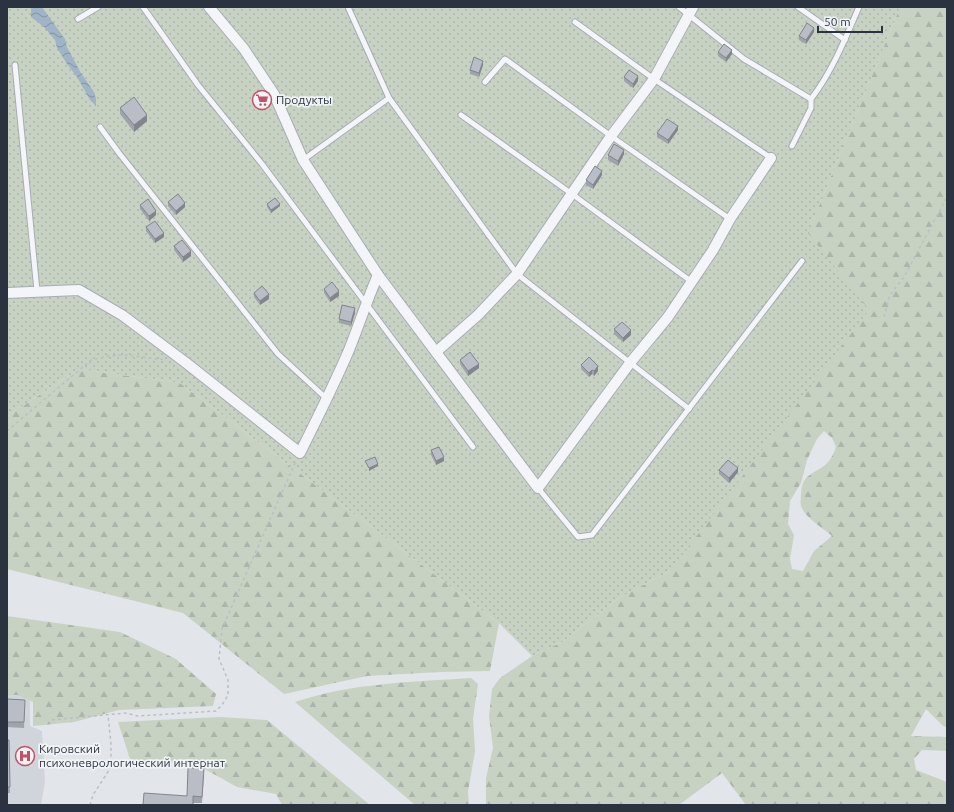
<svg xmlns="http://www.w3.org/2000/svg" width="954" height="812" font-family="Ubuntu,sans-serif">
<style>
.built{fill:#d0d4db}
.forest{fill:url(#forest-firs);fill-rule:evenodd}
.garden{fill:url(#garden-dots)}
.water{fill:url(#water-waves)}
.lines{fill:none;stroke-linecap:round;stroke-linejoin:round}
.lane-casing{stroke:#a7acb3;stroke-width:7}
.street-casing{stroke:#a7acb3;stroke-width:12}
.path{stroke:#bcbfc4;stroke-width:1.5;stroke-dasharray:3 3;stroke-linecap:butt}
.lane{stroke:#f4f5f8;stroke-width:5}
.street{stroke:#f4f5f8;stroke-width:10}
.wall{fill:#9fa3aa}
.shaded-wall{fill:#82858b}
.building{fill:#b9bec6;stroke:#82858b}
.labels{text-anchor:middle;stroke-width:3.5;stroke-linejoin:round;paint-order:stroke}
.poi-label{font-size:12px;fill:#2b3340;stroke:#f1f4f7;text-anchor:start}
</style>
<defs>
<pattern id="forest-firs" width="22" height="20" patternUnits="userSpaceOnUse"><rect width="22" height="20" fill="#c8d2c3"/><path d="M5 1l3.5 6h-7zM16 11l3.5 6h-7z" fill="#acb5a9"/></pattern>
<pattern id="garden-dots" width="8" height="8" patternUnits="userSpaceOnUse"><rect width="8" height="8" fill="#c8d2c3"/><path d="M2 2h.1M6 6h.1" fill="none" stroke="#acb5a9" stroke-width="1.8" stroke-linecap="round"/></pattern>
<pattern id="water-waves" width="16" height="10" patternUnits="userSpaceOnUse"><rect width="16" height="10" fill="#9fb4c6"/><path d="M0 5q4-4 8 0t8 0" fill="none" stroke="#8293a2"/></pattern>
</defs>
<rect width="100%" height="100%" fill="#e2e5e9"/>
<!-- built -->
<polygon class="built" points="7,686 30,687 30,726 42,731 45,782 41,805 7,805"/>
<!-- forest -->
<g class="forest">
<path d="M 900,7 L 947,7 L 947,728 L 942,725 L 926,709 L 911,736 L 947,737 L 947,751 L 922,750 L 914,759 L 916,770 L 947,782 L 947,805 L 746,805 L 722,773 L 679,805 L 486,805 L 486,778 L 493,748 L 489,716 L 492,689 L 500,678 L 532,656 L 562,642 L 619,598 L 670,571 ZM 824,431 L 832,438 L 836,447 C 829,467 822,466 807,477 C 803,481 801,488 801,494 C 801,498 800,503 801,506 C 805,518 823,528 832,536 L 814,551 L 803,571 L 792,569 L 790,559 L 794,535 L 788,524 L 790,501 L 801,483 L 807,460 L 817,439 Z"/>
<polygon points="79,369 180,383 499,623 490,671 440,672 367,676 284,694 183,613 7,569 7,416"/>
<polygon points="7,616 120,632 176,659 216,694 213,706 119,710 74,722 33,726 33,702 18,695 7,695"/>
<path d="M 471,678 L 478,684 L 473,719 L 475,751 L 468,792 L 469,805 L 415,805 L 295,702 C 352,683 411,682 471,678 Z"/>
<polygon points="220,717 267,720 370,805 282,805 276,794 237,787 192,762 131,762 118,722"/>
</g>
<!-- garden -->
<polygon class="garden" points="7,7 900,7 808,233 869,310 670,571 619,598 562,642 532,656 499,623 180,383 79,369 7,416"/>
<!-- water -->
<polygon class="water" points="31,7 42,7 65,39 67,47 81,73 94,92 96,99 96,106 90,100 77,77 67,64 57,48 55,40 44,27 31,17"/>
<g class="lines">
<!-- lane casing -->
<g class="lane-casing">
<g id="lane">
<polyline points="143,7 198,85 262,164 473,447"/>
<polyline points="348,7 389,98 517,274 689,409"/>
<polyline points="679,7 744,59 811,99"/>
<polyline points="798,7 845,40"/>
<polyline points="78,19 98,7"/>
<polyline points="575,22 654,79 771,158"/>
<polyline points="15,65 37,291"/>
<polyline points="485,82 505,59 611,136 730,219"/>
<polyline points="461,115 572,194 692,282"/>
<polyline points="100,127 119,153 278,354 327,399"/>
<path d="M 792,146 L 811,108 L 811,99 C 832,72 845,39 859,7"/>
<polyline points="303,160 389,98"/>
<polyline points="538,488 578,537 592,535 802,261"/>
</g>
</g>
<!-- street casing -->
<g class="street-casing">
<g id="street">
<polyline points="209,7 244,49 274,94 303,160 378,275 538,488 630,363 668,317 713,250 730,219 771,158"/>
<path d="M 7,293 L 79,290 L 122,315 L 185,362 L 300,453 C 317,419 334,385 349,350 C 359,325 367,300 378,275"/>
<polyline points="436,352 478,315 517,274 611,136 654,79 693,7"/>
</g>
</g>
<!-- path -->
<g class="path">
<polyline points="884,317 890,295 904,277 947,197"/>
<polyline points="7,431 91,360 109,356 126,355 166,360"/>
<polyline points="52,720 125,713 138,716 216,711 222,705 228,695 228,680 219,659 222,629 256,551 296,461"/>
<polyline points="90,805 93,795 111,767 111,744 108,715"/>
</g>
<!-- lane -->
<use href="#lane" class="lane"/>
<!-- street -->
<use href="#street" class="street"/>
</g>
<!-- wall -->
<g class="wall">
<polygon points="814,32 806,44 799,40 799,36"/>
<polygon points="718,52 732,54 726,62 718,56"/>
<polygon points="483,65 479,77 470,74 470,70"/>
<polygon points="624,77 638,81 633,88 624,81"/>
<polygon points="120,108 147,121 134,132 120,114"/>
<polygon points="678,130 668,144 657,137 657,133"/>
<polygon points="624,154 618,166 608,160 608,155"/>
<polygon points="602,175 593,189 586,185 586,180"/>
<polygon points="168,202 185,207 176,215 168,206"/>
<polygon points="267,204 280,206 271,213 267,207"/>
<polygon points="140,205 156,215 149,221 140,209"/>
<polygon points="146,227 164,237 155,243 146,231"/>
<polygon points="174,246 191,256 183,262 174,250"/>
<polygon points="324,289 339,296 330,302 324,293"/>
<polygon points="254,293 269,299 260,305 254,297"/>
<polygon points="355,313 351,326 339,323 339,319"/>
<polygon points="614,329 631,335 623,342 614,334"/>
<polygon points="460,360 479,368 468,376 460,364"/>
<polygon points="581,365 598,371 594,376 592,374 589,377 581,369"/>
<polygon points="431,450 444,461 436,465 431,455"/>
<polygon points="719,470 738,472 729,483 719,474"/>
<polygon points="7,699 25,706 24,728 7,727"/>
<polygon points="7,740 9,740 10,793 7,793"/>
<polygon points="204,775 202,803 193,803 187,796"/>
</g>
<!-- shaded-wall -->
<g class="shaded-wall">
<polygon points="814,28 814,32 806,44 806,40"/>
<polygon points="732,50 732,54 726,62 726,58"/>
<polygon points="483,61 483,65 479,77 479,73"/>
<polygon points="638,76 638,81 633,88 633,84"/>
<polygon points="147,115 147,121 134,132 134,125"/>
<polygon points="678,126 678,130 668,144 668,140"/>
<polygon points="624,150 624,154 618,166 618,161"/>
<polygon points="602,171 602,175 593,189 593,185"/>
<polygon points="185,203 185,207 176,215 176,211"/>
<polygon points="280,204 280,206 271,213 271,210"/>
<polygon points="156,211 156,215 149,221 149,216"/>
<polygon points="164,233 164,237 155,243 155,239"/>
<polygon points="191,251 191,256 183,262 183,257"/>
<polygon points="339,291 339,296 330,302 330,298"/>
<polygon points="269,294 269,299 260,305 260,301"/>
<polygon points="355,308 355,313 351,326 351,322"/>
<polygon points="631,330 631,335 623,342 623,338"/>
<polygon points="479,364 479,368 468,376 468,371"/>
<polygon points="598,366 598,371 594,376 594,371"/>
<polygon points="592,370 592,374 589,377 589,373"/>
<polygon points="444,457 444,461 436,465 436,461"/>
<polygon points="378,464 378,466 369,471 369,468"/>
<polygon points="738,468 738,472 729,483 729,478"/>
</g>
<!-- building -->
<g class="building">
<polygon points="807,23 814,28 806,40 799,36"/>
<polygon points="724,44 732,50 726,58 718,52"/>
<polygon points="474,57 483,61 479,73 470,70"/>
<polygon points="629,70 638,76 633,84 624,77"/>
<polygon points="134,97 147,115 134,125 120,108"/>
<polygon points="667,119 678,126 668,140 657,133"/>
<polygon points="614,144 624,150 618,161 608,155"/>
<polygon points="595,166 602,171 593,185 586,180"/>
<polygon points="178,194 185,203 176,211 168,202"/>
<polygon points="275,198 280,204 271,210 267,204"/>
<polygon points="148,199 156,211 149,216 140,205"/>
<polygon points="155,221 164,233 155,239 146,227"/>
<polygon points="182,240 191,251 183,257 174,246"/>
<polygon points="332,282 339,291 330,298 324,289"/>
<polygon points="262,286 269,294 260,301 254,293"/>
<polygon points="342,305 355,308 351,322 339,319"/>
<polygon points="622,322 631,330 623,338 614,329"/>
<polygon points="470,352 479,364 468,371 460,360"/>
<polygon points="589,357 598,366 594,371 592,370 589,373 581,365"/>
<polygon points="439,447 444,457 436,461 431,450"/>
<polygon points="375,457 378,464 369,468 365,461"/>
<polygon points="728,460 738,468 729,478 719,470"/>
<polygon points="7,699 25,700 24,722 7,722"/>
<polygon points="7,740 9,740 10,787 7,787"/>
<polygon points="188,768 204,768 202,797 193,796 193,805 143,805 144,793 187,796"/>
</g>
<!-- icons -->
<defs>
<g id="supermarket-ring" transform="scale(1)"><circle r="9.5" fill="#f1f4f7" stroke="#c45066" stroke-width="1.5"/><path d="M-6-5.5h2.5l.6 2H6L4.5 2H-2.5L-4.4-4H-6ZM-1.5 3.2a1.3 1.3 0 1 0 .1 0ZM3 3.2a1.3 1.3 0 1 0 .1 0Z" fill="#c45066"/></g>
<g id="hospital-ring" transform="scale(1)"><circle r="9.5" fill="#f1f4f7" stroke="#c45066" stroke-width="1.5"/><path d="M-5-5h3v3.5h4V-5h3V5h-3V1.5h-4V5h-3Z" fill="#c45066"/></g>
</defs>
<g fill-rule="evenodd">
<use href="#supermarket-ring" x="262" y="100"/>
<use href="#hospital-ring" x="25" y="756"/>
</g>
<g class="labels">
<!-- poi labels -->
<g class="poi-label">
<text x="276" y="104">Продукты</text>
<text x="39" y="753">Кировский<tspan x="39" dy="14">психоневрологический интернат</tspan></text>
</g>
</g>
<!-- border -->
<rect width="954" height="812" fill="none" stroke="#2b3340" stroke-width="16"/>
<!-- scale -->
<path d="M818 26v6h64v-6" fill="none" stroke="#2b3340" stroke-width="2"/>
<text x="824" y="26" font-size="12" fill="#2b3340" stroke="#f1f4f7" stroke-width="3" paint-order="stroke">50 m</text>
</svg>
